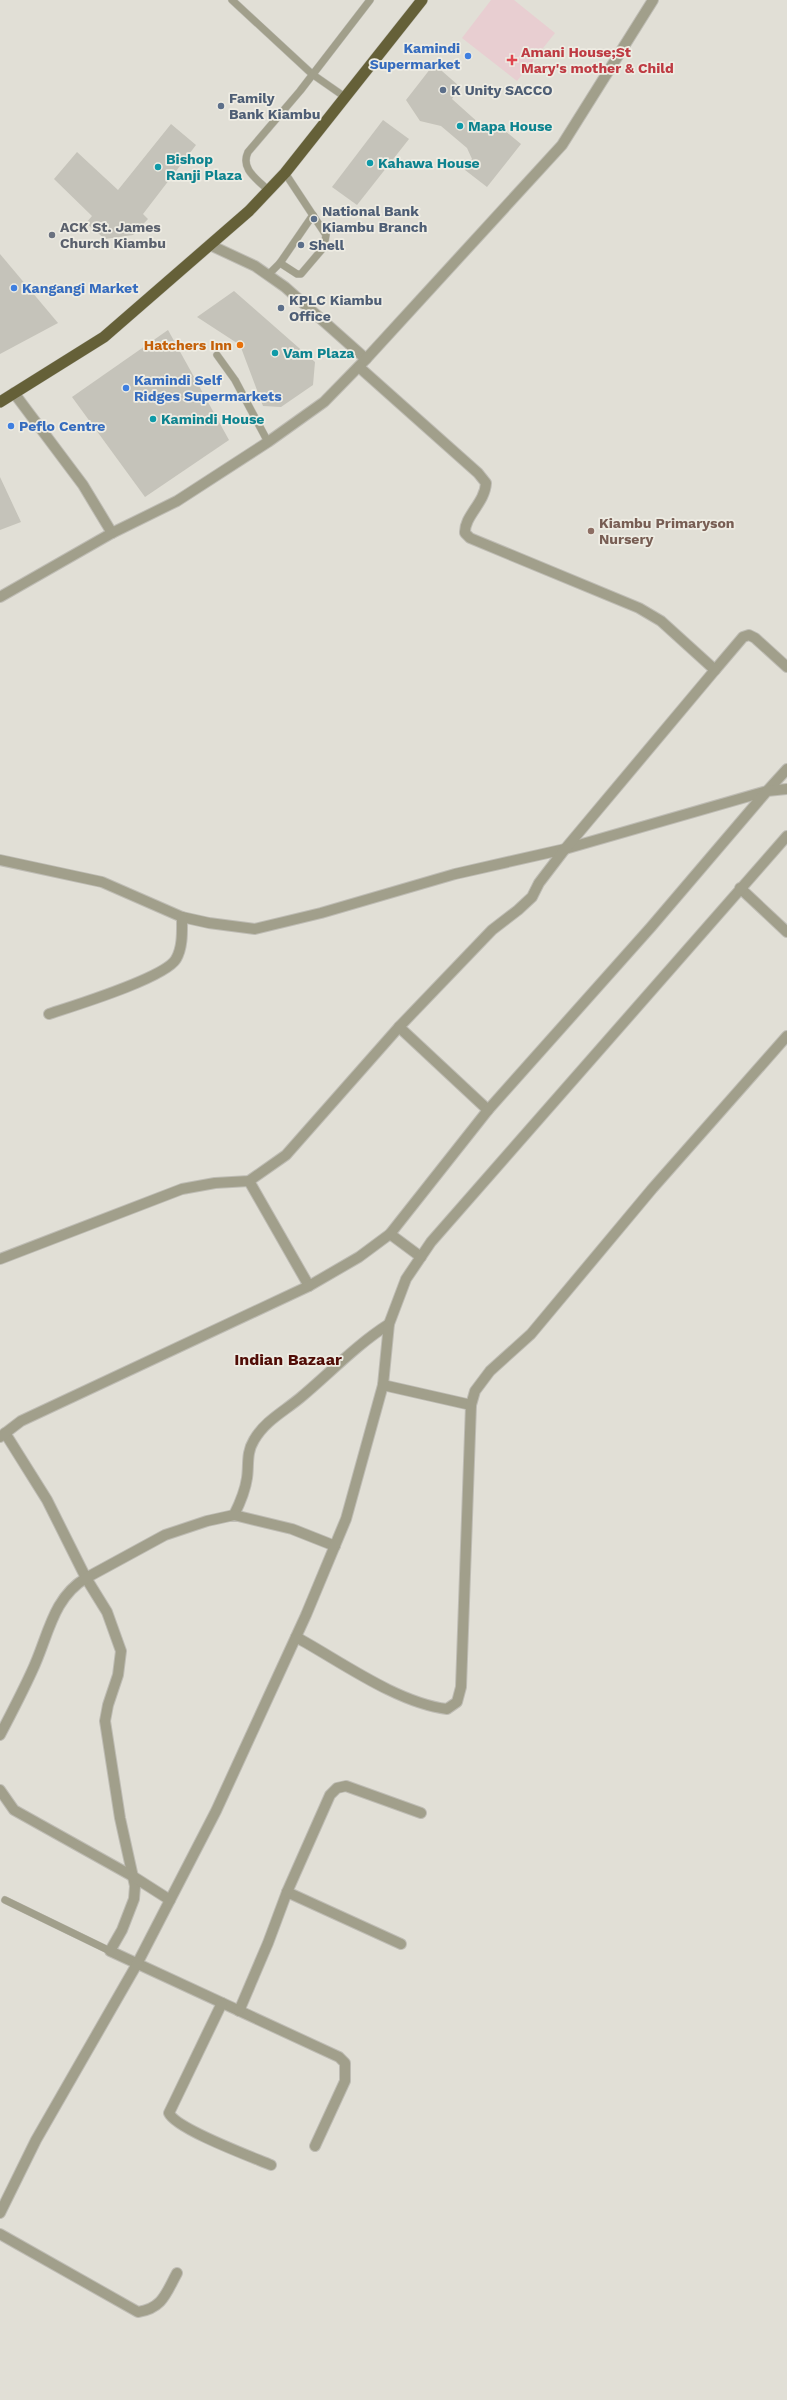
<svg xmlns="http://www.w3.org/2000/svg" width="787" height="2400" font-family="'Work Sans',sans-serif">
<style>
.medical{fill:#e8ced1}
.building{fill:#c5c3ba}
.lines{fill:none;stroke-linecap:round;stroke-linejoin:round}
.service-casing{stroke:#bebcb4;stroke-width:8}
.minor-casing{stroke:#bebcb4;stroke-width:12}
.trunk-casing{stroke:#bebcb4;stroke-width:12}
.service{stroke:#a19f8b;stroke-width:7}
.minor{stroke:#a19f8b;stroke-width:10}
.trunk{stroke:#656038;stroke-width:11}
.shop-dot{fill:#3f7fe0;stroke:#eeece3;stroke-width:1.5}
.health-dot{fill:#e0444e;stroke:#eeece3;stroke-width:1.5}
.service-dot{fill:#5c6f8a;stroke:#eeece3;stroke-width:1.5}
.culture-dot{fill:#0f9aa8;stroke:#eeece3;stroke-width:1.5}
.worship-dot{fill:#6b7280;stroke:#eeece3;stroke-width:1.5}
.food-dot{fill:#e8710a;stroke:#eeece3;stroke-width:1.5}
.education-dot{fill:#8d6e63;stroke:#eeece3;stroke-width:1.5}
.labels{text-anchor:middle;stroke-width:3.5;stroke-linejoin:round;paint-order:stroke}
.shop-label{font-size:14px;font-weight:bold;fill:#366cbe;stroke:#eeece3;text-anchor:start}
.health-label{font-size:14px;font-weight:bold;fill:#be3a42;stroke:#eeece3;text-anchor:start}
.service-label{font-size:14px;font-weight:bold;fill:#4e5e75;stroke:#eeece3;text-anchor:start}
.culture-label{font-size:14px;font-weight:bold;fill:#0d838f;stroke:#eeece3;text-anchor:start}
.worship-label{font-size:14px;font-weight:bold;fill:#5b616d;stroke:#eeece3;text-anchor:start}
.food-label{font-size:14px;font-weight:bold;fill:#c56008;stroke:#eeece3;text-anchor:end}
.education-label{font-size:14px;font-weight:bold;fill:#785e54;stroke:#eeece3;text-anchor:start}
.quarter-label{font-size:16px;font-weight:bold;fill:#500c06;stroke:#eeece3}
</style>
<rect width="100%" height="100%" fill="#e1dfd6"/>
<!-- medical -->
<polygon class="medical" points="491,0 514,0 555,33 517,81 462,38"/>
<!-- building -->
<g class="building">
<polygon points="434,64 459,86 452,99 491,134 498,125 521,144 487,187 465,170 472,159 467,148 441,126 420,121 406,100"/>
<polygon points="383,120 409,139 357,205 332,187"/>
<polygon points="171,124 196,145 143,214 148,219 133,235 105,239 86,223 92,216 54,179 77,152 118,190"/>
<polygon points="0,254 58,323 0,354"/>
<polygon points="234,291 315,362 313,385 281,407 263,406 240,345 197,317"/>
<polygon points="168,330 229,440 145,497 72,397"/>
<polygon points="0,477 21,522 0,530"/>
</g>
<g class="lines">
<!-- service casing -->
<g class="service-casing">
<g id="service">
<polyline points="232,0 312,74 345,97"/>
<path d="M 269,191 C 257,179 240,169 248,152 L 300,91 L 370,0"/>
<polyline points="280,263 297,274 301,274 324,247 326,235 285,173"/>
<polyline points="268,275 280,263 313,215"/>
<polyline points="217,355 235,380 268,442"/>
<polyline points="5,1900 110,1951"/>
</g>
</g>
<!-- minor casing -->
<g class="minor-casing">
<g id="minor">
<polyline points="210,245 255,266 285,287 366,359"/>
<polyline points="14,393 83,485 112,533"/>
<polyline points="0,597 112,533 177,501 268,442 324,402 366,359 562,145 653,0"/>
<polyline points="715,670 743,637 749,635 755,638 787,667"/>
<polyline points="0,860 102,882 182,917 209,923 255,929 321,913 455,874 565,849 767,791 787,769"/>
<polyline points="740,888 787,932"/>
<path d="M 49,1014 C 73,1006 165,978 176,959 C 183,947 182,931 182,917"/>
<polyline points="399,1027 488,1110"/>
<polyline points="249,1181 309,1286"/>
<polyline points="390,1234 421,1257"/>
<path d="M 0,1259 L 182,1189 L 215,1183 L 249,1181 L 286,1155 L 399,1027 L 492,930 L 518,910 L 532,897 L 539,883 L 565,849 L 715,670 L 661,621 L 639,608 L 470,538 L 465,533 C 464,516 485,503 486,483 L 478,473 L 359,367"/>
<polyline points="383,1385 471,1405"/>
<polyline points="5,1433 47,1500 86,1578 107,1612 121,1651 118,1675 108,1705 105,1721 120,1818 135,1886 134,1899 122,1930 110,1951 339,2057 345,2063 345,2081 315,2146"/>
<polyline points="0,1437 21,1421 309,1286 359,1257 390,1234 488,1110 651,927 767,791 787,789"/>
<path d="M 234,1515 C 240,1503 245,1492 247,1478 C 249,1465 246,1453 254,1440 C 265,1421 283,1412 300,1398 C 330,1373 356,1345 389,1324"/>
<path d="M 296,1637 C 340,1661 397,1703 447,1709 L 457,1702 L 461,1687 L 471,1405 L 475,1391 L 490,1371 L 531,1334 L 652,1189 L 787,1036"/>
<path d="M 0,1735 C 11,1714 22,1693 32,1671 C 48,1638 52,1598 86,1578 L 165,1535 L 207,1521 L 234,1515 L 292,1529 L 335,1546"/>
<polyline points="0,1790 14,1810 134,1877 170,1900"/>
<polyline points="287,1892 401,1944"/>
<path d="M 222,2003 L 169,2113 C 176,2129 252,2157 271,2165"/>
<polyline points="239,2011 268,1943 287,1892 330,1795 337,1788 346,1786 421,1813"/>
<polyline points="0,2213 36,2140 137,1964 216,1811 306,1615 346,1519 383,1385 389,1324 406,1279 431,1242 787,836"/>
<path d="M 0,2234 L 138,2312 C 163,2308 166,2293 177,2273"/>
</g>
</g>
<!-- trunk casing -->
<g class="trunk-casing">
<polyline id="trunk" points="0,402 104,337 249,211 285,173 422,0"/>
</g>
<!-- service -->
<use href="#service" class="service"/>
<!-- minor -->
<use href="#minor" class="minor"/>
<!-- trunk -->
<use href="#trunk" class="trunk"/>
</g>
<!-- markers -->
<g class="shop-dot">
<circle cx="468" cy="56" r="4"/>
<circle cx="14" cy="288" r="4"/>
<circle cx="126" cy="388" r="4"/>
<circle cx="11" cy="426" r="4"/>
</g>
<path class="health-dot" d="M510 54h4v4h4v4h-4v4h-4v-4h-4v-4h4z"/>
<g class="service-dot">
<circle cx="443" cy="90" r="4"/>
<circle cx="221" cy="106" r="4"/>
<circle cx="314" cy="219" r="4"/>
<circle cx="301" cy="245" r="4"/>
<circle cx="281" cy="308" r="4"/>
</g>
<g class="culture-dot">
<circle cx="460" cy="126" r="4"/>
<circle cx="370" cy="163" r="4"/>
<circle cx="158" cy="167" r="4"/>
<circle cx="275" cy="353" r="4"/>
<circle cx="153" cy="419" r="4"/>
</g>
<circle class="worship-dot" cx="52" cy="235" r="4"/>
<circle class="food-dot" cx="240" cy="345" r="4"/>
<circle class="education-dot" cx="591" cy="531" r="4"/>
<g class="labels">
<!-- shop labels -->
<g class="shop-label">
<text x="460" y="53" text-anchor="end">Kamindi<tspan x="460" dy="16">Supermarket</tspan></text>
<text x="22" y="293">Kangangi Market</text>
<text x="134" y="385">Kamindi Self<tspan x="134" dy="16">Ridges Supermarkets</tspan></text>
<text x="19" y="431">Peflo Centre</text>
</g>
<!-- health labels -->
<g class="health-label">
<text x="521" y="57">Amani House;St<tspan x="521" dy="16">Mary's mother &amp; Child</tspan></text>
</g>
<!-- service labels -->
<g class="service-label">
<text x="451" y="95">K Unity SACCO</text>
<text x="229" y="103">Family<tspan x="229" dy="16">Bank Kiambu</tspan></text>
<text x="322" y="216">National Bank<tspan x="322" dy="16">Kiambu Branch</tspan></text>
<text x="309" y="250">Shell</text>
<text x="289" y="305">KPLC Kiambu<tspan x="289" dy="16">Office</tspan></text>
</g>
<!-- culture labels -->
<g class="culture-label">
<text x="468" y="131">Mapa House</text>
<text x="166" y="164">Bishop<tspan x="166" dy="16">Ranji Plaza</tspan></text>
<text x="378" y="168">Kahawa House</text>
<text x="283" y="358">Vam Plaza</text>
<text x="161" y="424">Kamindi House</text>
</g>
<!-- worship labels -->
<g class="worship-label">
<text x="60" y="232">ACK St. James<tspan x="60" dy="16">Church Kiambu</tspan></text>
</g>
<!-- food labels -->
<g class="food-label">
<text x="232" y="350">Hatchers Inn</text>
</g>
<!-- education labels -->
<g class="education-label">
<text x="599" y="528">Kiambu Primaryson<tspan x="599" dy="16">Nursery</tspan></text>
</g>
<!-- quarter labels -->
<g class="quarter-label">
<text x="288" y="1365">Indian Bazaar</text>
</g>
</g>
</svg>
